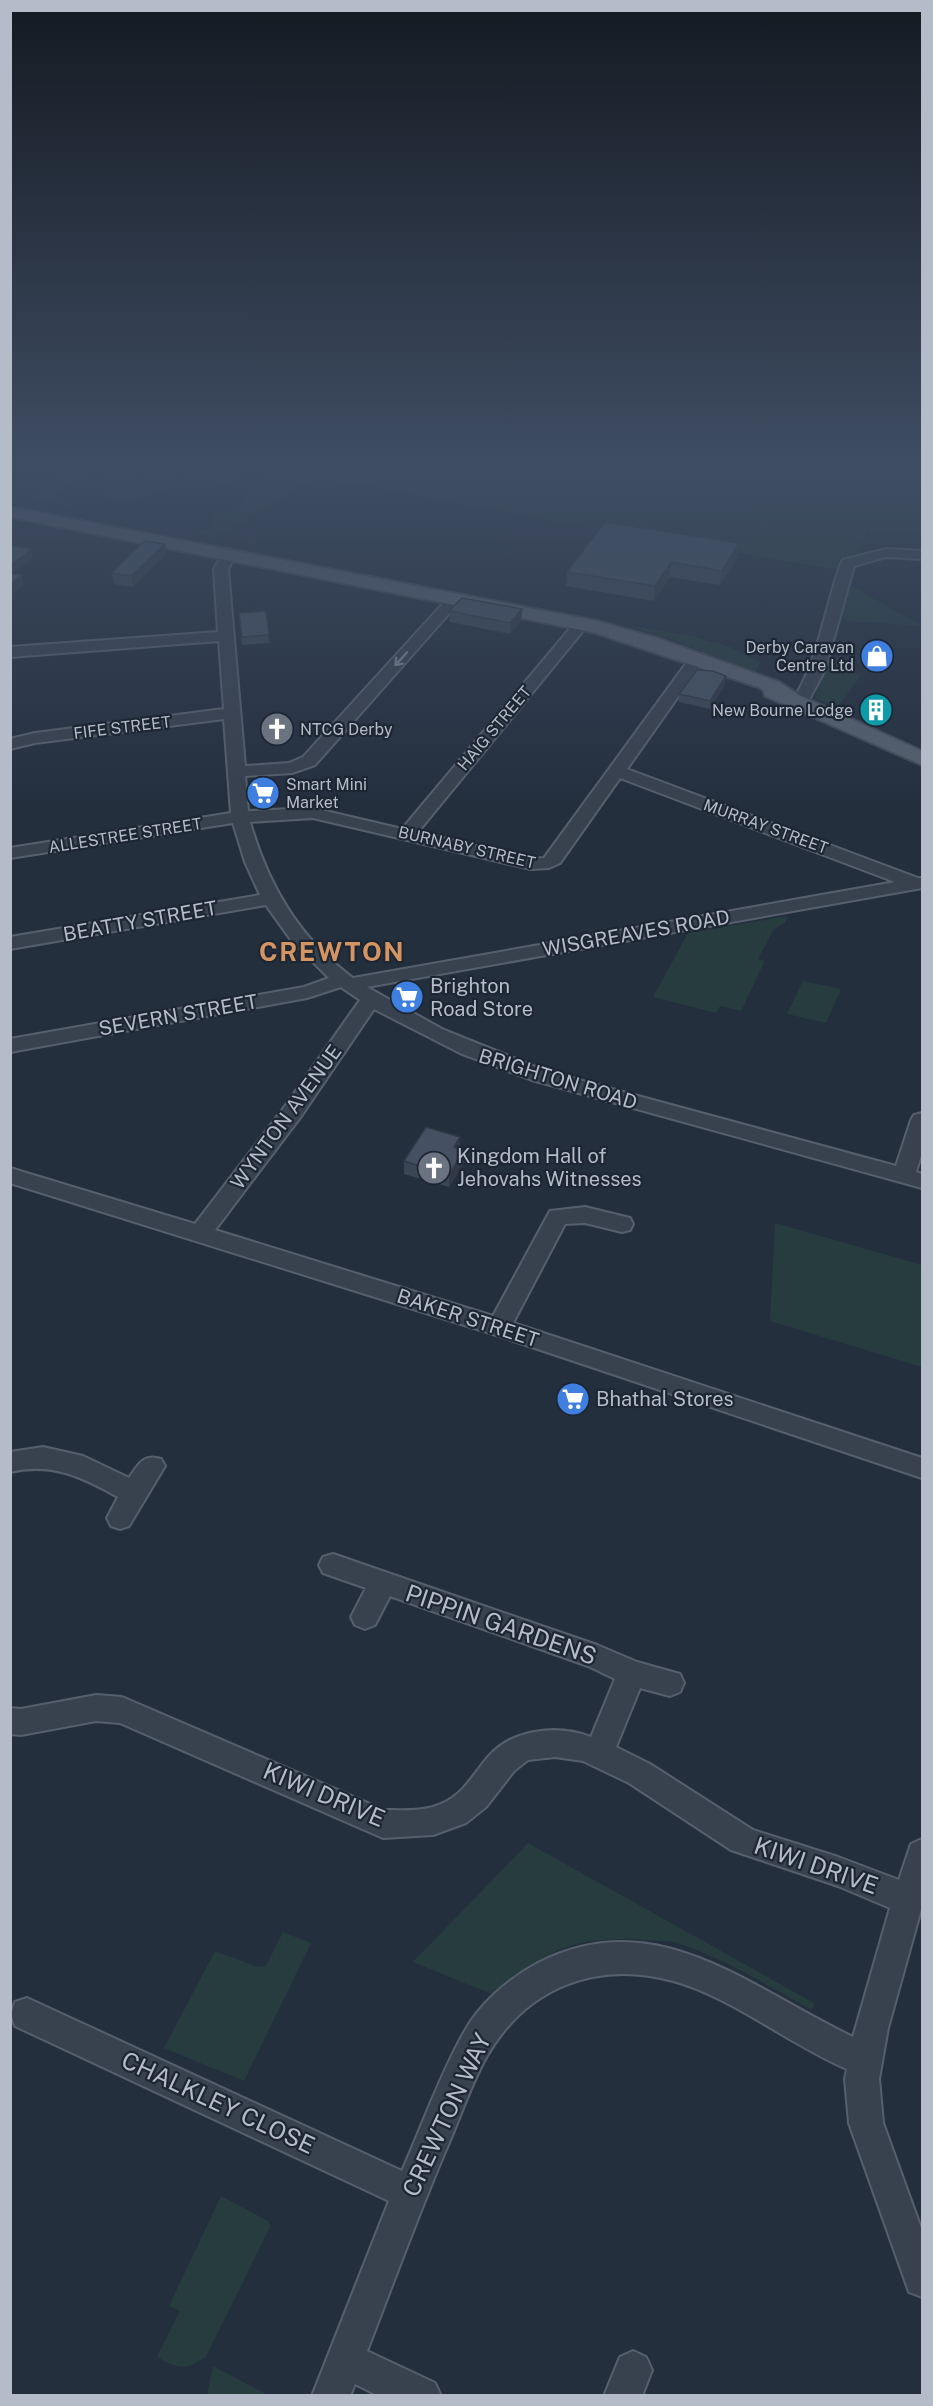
<svg xmlns="http://www.w3.org/2000/svg" width="933" height="2406" font-family="'Public Sans',sans-serif">
<style>
.green{fill:#263c3f}
.lines{fill:none;stroke-linecap:round;stroke-linejoin:round}
.minor-casing{stroke:#565f6c;stroke-width:4}
.major-casing{stroke:#414a57;stroke-width:4}
.minor{fill:#38414e;fill-rule:evenodd}
.major{fill:#56606e;fill-rule:evenodd}
.wall{fill:#3b4654}
.shaded-wall{fill:#303945}
.building{fill:#455162;stroke:#303945;stroke-width:1.5}
.oneway{stroke:#7c8592}
.labels{text-anchor:middle;stroke-width:4.5;stroke-linejoin:round;paint-order:stroke}
.far-poi-label{font-size:16px;fill:#b4bcc9;stroke:#1d2633;text-anchor:end}
.far-street-label{font-size:16px;fill:#b4bcc9;stroke:#1d2633}
.street-label{font-size:20px;fill:#b4bcc9;stroke:#1d2633}
.poi-label{font-size:20px;fill:#b4bcc9;stroke:#1d2633;text-anchor:start}
.near-street-label{font-size:24px;fill:#b4bcc9;stroke:#1d2633}
.district-label{font-size:26px;font-weight:bold;letter-spacing:1.5px;fill:#d59563;stroke:#1d2633}
</style>
<rect width="100%" height="100%" fill="#242f3e"/>
<!-- green -->
<g class="green">
<path d="M 107,464 L 121,464 L 116,470 L 148,477 L 160,464 L 176,464 L 176,467 L 239,464 L 235,470 L 240,475 L 231,482 L 192,479 L 180,473 L 171,473 L 176,479 L 175,486 L 172,488 C 151,493 113,510 96,491 L 106,480 L 100,471 Z"/>
<path d="M 295,464 L 922,464 L 922,536 L 867,530 L 854,566 L 833,569 L 595,529 L 319,477 L 215,538 L 197,533 L 215,520 L 211,516 C 217,513 218,513 225,513 C 236,511 245,499 251,490 L 248,485 L 252,482 Z"/>
<polygon points="79,466 88,472 84,478 77,477 55,497 65,499 69,506 29,499 68,468"/>
<polygon points="851,586 922,626 848,621 841,614"/>
<polygon points="629,626 692,636 730,647 760,662 755,673 676,641"/>
<polygon points="824,663 861,675 838,707 815,698"/>
<polygon points="788,916 785,923 774,929 758,959 765,961 741,1011 720,1006 716,1013 653,997 688,933"/>
<polygon points="803,981 841,989 826,1023 787,1014"/>
<polygon points="775,1223 922,1265 922,1367 770,1321"/>
<path d="M 528,1843 L 814,2003 L 812,2010 C 769,1987 726,1959 680,1944 C 669,1940 655,1941 643,1940 C 576,1935 543,1951 494,1995 L 413,1962 Z"/>
<polygon points="283,1932 311,1943 244,2081 164,2048 215,1951 258,1967 266,1966"/>
<path d="M 221,2196 L 268,2221 L 270,2227 L 206,2357 C 184,2371 179,2369 157,2357 L 180,2311 L 169,2306 Z"/>
<polygon points="213,2366 268,2395 207,2395"/>
</g>
<g class="lines">
<!-- minor casing -->
<g class="minor-casing">
<g id="minor">
<path d="M 230,549 L 237,553 L 228,569 L 245,766 L 289,763 L 303,757 L 449,597 L 454,596 L 461,600 L 315,765 L 292,773 L 245,776 L 248,811 L 313,808 L 402,829 L 577,620 L 587,620 L 590,623 L 587,626 L 418,832 L 531,859 L 544,858 L 693,654 L 703,654 L 706,657 L 627,769 L 918,878 L 922,878 L 922,888 L 367,987 L 442,1029 L 546,1071 L 896,1166 L 911,1120 L 914,1115 L 922,1113 L 922,1152 L 916,1172 L 922,1174 L 922,1188 L 532,1080 L 462,1054 L 374,1009 L 302,1115 L 215,1230 L 493,1316 L 550,1211 L 585,1207 L 630,1218 L 633,1224 L 630,1230 L 622,1232 L 585,1223 L 565,1224 L 513,1323 L 922,1458 L 922,1478 L 490,1333 L 10,1183 L 10,1168 L 195,1224 L 286,1105 L 360,1000 L 341,987 L 307,998 L 10,1052 L 10,1039 L 304,987 L 329,978 L 291,940 L 266,905 L 10,949 L 10,937 L 260,895 L 245,862 L 233,823 L 10,858 L 10,848 L 231,813 L 224,719 L 35,743 L 10,749 L 10,739 L 35,733 L 224,709 L 219,641 L 10,657 L 10,647 L 218,632 L 214,569 L 225,550 ZM 620,778 L 895,882 L 353,978 C 299,938 268,885 250,822 L 313,818 L 531,869 L 549,868 L 560,863 Z"/>
<path d="M 886,549 L 922,551 L 922,559 L 886,557 L 854,566 L 825,670 L 806,705 L 794,705 L 792,702 C 819,659 824,610 841,563 L 843,560 Z"/>
<path d="M 43,1447 L 83,1456 L 129,1478 C 138,1465 143,1453 161,1459 L 165,1466 L 129,1526 L 120,1529 L 111,1526 L 107,1518 L 118,1497 C 82,1477 52,1462 10,1472 L 10,1452 Z"/>
<path d="M 333,1554 L 597,1645 L 637,1662 L 680,1674 L 684,1683 L 680,1692 L 670,1696 L 640,1688 L 616,1747 L 650,1764 L 753,1830 L 838,1857 L 899,1880 L 911,1844 L 922,1839 L 922,1906 L 888,2028 L 879,2079 L 883,2123 L 922,2231 L 922,2297 L 909,2292 L 849,2123 L 845,2079 L 847,2069 C 790,2045 730,1996 673,1981 C 597,1960 527,1987 487,2056 C 470,2086 459,2121 445,2152 C 417,2218 393,2284 367,2351 L 435,2383 L 441,2396 L 379,2396 L 355,2384 L 350,2396 L 312,2396 L 389,2201 L 15,2026 L 11,2014 L 15,2002 L 27,1998 L 402,2171 C 422,2126 439,2077 463,2034 C 479,2004 508,1979 538,1963 C 656,1902 750,1988 853,2037 L 890,1908 L 838,1886 L 731,1850 L 629,1783 L 583,1761 L 555,1757 L 528,1760 L 514,1771 L 486,1807 L 466,1823 L 433,1835 L 383,1838 L 120,1723 L 96,1721 L 21,1735 L 10,1734 L 10,1708 L 21,1709 L 96,1695 L 122,1697 L 384,1810 C 403,1810 426,1812 443,1803 C 464,1794 474,1773 488,1757 C 512,1729 557,1724 591,1737 L 615,1679 L 588,1666 L 390,1596 L 375,1625 L 365,1629 L 355,1625 L 351,1617 L 366,1588 L 323,1573 L 319,1565 L 323,1557 Z"/>
<polygon points="633,2351 646,2357 652,2370 642,2396 604,2396 620,2357"/>
</g>
</g>
<!-- major casing -->
<g class="major-casing">
<polygon id="major" points="10,507 597,621 657,638 779,682 799,695 922,751 922,765 765,696 763,690 758,687 596,633 10,517"/>
</g>
<!-- minor -->
<use href="#minor" class="minor"/>
<!-- major -->
<use href="#major" class="major"/>
</g>
<!-- wall -->
<g class="wall">
<polygon points="165,544 166,554 133,587 114,584 112,573"/>
<polygon points="738,557 720,585 670,577 654,601 566,586 567,572"/>
<polygon points="522,609 521,621 510,634 450,622 449,611"/>
<polygon points="266,611 269,643 242,645 239,613"/>
<polygon points="725,684 710,709 679,702 679,694"/>
<polygon points="460,1137 460,1149 464,1163 449,1187 404,1174 404,1161"/>
</g>
<!-- shaded-wall -->
<g class="shaded-wall">
<polygon points="739,543 738,557 720,585 722,571"/>
<polygon points="165,544 166,554 133,587 131,576"/>
<polygon points="32,549 33,558 10,575 10,565"/>
<polygon points="671,562 670,577 654,601 655,586"/>
<polygon points="22,575 24,585 10,595 10,584"/>
<polygon points="522,609 521,621 510,634 510,623"/>
<polygon points="726,676 725,684 710,709 710,701"/>
<polygon points="460,1137 460,1150 454,1147"/>
<polygon points="464,1150 464,1163 449,1187 449,1175"/>
</g>
<!-- building -->
<g class="building">
<polygon points="605,522 739,543 722,571 671,562 655,586 567,572"/>
<polygon points="144,541 165,544 131,576 112,573"/>
<polygon points="10,545 32,549 10,565"/>
<polygon points="10,573 22,575 10,584"/>
<polygon points="462,598 522,609 510,623 449,611"/>
<polygon points="266,611 269,635 242,637 239,613"/>
<polygon points="697,670 713,671 726,676 710,701 679,694"/>
<polygon points="426,1127 460,1137 454,1147 464,1150 449,1175 404,1161"/>
</g>
<!-- one-way arrows -->
<defs><path id="oneway-shaft" d="M-6 0H5M1.5-3L5.5 0L1.5 3" fill="none" stroke-width="1.6" stroke-linecap="round" stroke-linejoin="round" transform="scale(1.5)"/></defs>
<use class="oneway" href="#oneway-shaft" transform="translate(401 659) rotate(132)"/>
<!-- sky -->
<linearGradient id="sky" x2="0" y2="1"><stop stop-color="#141a22"/><stop offset="0.58" stop-color="#3f4d63"/><stop offset="1" stop-color="#3f4d63" stop-opacity="0"/></linearGradient>
<rect width="933" height="801" fill="url(#sky)"/>
<!-- icons -->
<defs>
<g id="shop-disc" transform="scale(1.725)"><circle r="9.5" fill="#3f7fe0" stroke="#1d2633"/><path d="M-5-2.5h2.3a2.7 3.5 0 0 1 5.4 0H5L5.5 6h-11ZM-1.5-2.5h3a1.5 2.3 0 0 0-3 0Z" fill="#fff"/></g>
<g id="building-disc" transform="scale(1.725)"><circle r="9.5" fill="#0f9aa8" stroke="#1d2633"/><path d="M-4-6H4V6H1V3H-1V6H-4ZM-2.5-4.3h1.7v1.8h-1.7ZM.8-4.3h1.7v1.8H.8ZM-2.5-1h1.7V.8h-1.7ZM.8-1h1.7V.8H.8Z" fill="#fff"/></g>
<g id="church-disc" transform="scale(1.725)"><circle r="9.5" fill="#6b7280" stroke="#1d2633"/><path d="M-1.2-6h2.4v3.5h3.3v2.4h-3.3V6h-2.4V-.1h-3.3v-2.4h3.3Z" fill="#fff"/></g>
<g id="supermarket-disc" transform="scale(1.725)"><circle r="9.5" fill="#3f7fe0" stroke="#1d2633"/><path d="M-6-5.5h2.5l.6 2H6L4.5 2H-2.5L-4.4-4H-6ZM-1.5 3.2a1.3 1.3 0 1 0 .1 0ZM3 3.2a1.3 1.3 0 1 0 .1 0Z" fill="#fff"/></g>
</defs>
<g fill-rule="evenodd">
<use href="#shop-disc" x="877" y="656"/>
<use href="#building-disc" x="876" y="710"/>
<use href="#church-disc" x="277" y="729"/>
<use href="#supermarket-disc" x="263" y="793"/>
<use href="#supermarket-disc" x="407" y="997"/>
<use href="#church-disc" x="434" y="1168"/>
<use href="#supermarket-disc" x="573" y="1399"/>
</g>
<g class="labels">
<!-- far-poi labels -->
<g class="far-poi-label">
<text x="854" y="653">Derby Caravan<tspan x="854" dy="18">Centre Ltd</tspan></text>
<text x="853" y="716">New Bourne Lodge</text>
<text x="300" y="735" text-anchor="start">NTCG Derby</text>
<text x="286" y="790" text-anchor="start">Smart Mini<tspan x="286" dy="18">Market</tspan></text>
</g>
<!-- far-street labels -->
<g class="far-street-label">
<text transform="translate(122 727) rotate(-7)" y="6">FIFE STREET</text>
<text transform="translate(494 728) rotate(-50)" y="6">HAIG STREET</text>
<text transform="translate(766 826) rotate(20)" y="6">MURRAY STREET</text>
<text transform="translate(125 835) rotate(-9)" y="6">ALLESTREE STREET</text>
<text transform="translate(467 847) rotate(13)" y="6">BURNABY STREET</text>
</g>
<!-- street labels -->
<g class="street-label">
<text transform="translate(140 921) rotate(-10)" y="7">BEATTY STREET</text>
<text transform="translate(636 933) rotate(-10)" y="7">WISGREAVES ROAD</text>
<text transform="translate(178 1015) rotate(-10)" y="7">SEVERN STREET</text>
<text transform="translate(558 1079) rotate(17)" y="7">BRIGHTON ROAD</text>
<text transform="translate(286 1117) rotate(-54)" y="7">WYNTON AVENUE</text>
<text transform="translate(468 1318) rotate(18)" y="7">BAKER STREET</text>
</g>
<!-- poi labels -->
<g class="poi-label">
<text x="430" y="993">Brighton<tspan x="430" dy="23">Road Store</tspan></text>
<text x="457" y="1163">Kingdom Hall of<tspan x="457" dy="23">Jehovahs Witnesses</tspan></text>
<text x="596" y="1406">Bhathal Stores</text>
</g>
<!-- near-street labels -->
<g class="near-street-label">
<text transform="translate(501 1625) rotate(19)" y="8">PIPPIN GARDENS</text>
<text transform="translate(324 1795) rotate(23)" y="8">KIWI DRIVE</text>
<text transform="translate(816 1866) rotate(19)" y="8">KIWI DRIVE</text>
<text transform="translate(218 2103) rotate(25)" y="8">CHALKLEY CLOSE</text>
<text transform="translate(447 2115) rotate(-65)" y="8">CREWTON WAY</text>
</g>
<!-- district labels -->
<g class="district-label">
<text x="332" y="961">CREWTON</text>
</g>
</g>
<!-- border -->
<rect width="933" height="2406" fill="none" stroke="#b4bcc9" stroke-width="24"/>
</svg>
